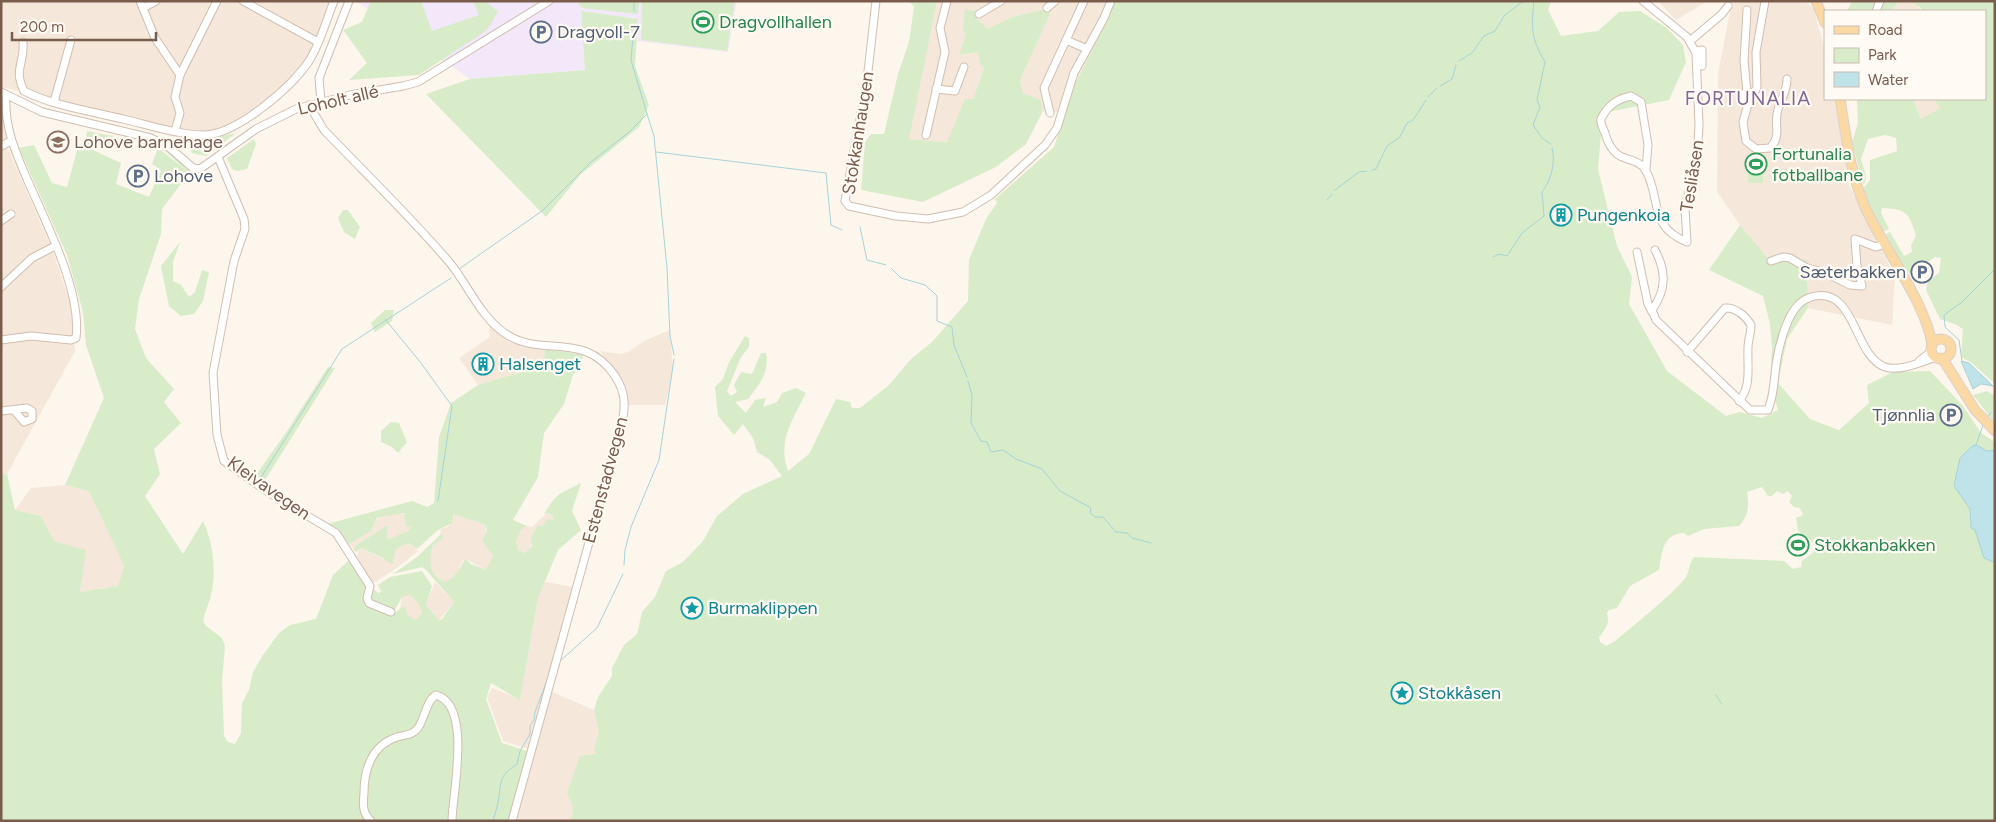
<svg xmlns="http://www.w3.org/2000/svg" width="1996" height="822" font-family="Figtree,sans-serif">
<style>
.residential{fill:#f5e8da}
.education{fill:#f3e8fa}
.green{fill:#d8ecc9;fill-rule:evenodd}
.water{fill:#bfe3e8;stroke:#a5d3da}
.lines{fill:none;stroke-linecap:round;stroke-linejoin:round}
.stream{stroke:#a5d3da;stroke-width:1}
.minor-casing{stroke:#d1beb0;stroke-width:9}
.major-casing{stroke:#dad1cd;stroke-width:11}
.minor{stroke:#fff;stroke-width:7}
.major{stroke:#fbd9a5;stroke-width:9}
.labels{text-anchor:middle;stroke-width:4.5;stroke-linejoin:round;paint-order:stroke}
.leisure-label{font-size:18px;fill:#27864d;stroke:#fffaf3;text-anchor:start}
.service-label{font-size:18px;fill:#4e5e75;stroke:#fffaf3;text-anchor:start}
.street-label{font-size:18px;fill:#7a5c4d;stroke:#fffaf3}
.education-label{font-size:18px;fill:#785e54;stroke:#fffaf3;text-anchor:start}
.culture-label{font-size:18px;fill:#0d838f;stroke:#fffaf3;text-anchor:start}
.neighbourhood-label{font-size:19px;letter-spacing:1px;fill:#846695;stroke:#fffaf3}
</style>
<rect width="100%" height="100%" fill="#fdf6ec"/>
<!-- residential -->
<g class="residential">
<polygon points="1,1 332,1 303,65 258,109 230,124 213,130 198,133 1,87"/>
<polygon points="937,1 1113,1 1106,22 1074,85 1064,113 1043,111 1041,100 1023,93 1020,80 1052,7 1012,17 988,30 976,18 966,34 960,55 978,52 984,67 973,99 965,100 948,142 908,139"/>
<polygon points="1658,1 1708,1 1676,20"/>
<polygon points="1732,1 1806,1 1814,10 1825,50 1825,99 1834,99 1849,185 1895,277 1892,325 1808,308 1807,260 1771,262 1740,225 1717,192 1718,74"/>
<polygon points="1899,1 1914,2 1922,11 1891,11"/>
<polygon points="1914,99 1934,99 1940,108 1921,119 1914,103"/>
<polygon points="1,109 8,149 52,249 70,302 75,351 7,474 1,474"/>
<polygon points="488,321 509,342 545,348 544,365 478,385 459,358 490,337"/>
<polygon points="670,330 673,372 665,405 628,405 627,392 622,381 600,351 620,354 628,352 644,341"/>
<polygon points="65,485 89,491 124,566 118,586 80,592 85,550 54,541 41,516 15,510 31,488"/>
<polygon points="399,513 405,515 411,527 409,530 391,539 387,537 386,526 355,546 354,550 349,544 371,531 377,519"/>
<polygon points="547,513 554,517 553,520 543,526 538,525 529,550 525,553 518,550 516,542 521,530 527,526 532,527"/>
<polygon points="454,514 486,525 486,546 493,556 486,570 464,558 458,572 445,583 433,572 429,560 433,545 443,535 440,535 441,529 447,527 453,521"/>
<polygon points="409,543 418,551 394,570 372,584 356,558 360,548 393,563 396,549"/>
<polygon points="541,581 573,587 546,689 594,710 613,772 597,821 516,821 534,751 503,741 487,697 492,688 520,699"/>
<polygon points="435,582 454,602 439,620 426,605"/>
<polygon points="410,595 418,603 422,612 417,619 412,619 400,608 402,597"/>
</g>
<!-- education -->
<polygon class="education" points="356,1 737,1 728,52 637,41 638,19 581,11 585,70 470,79"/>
<!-- green -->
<g class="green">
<polygon points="371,1 421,1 432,31 479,15 473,1 485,1 498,12 487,30 419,75 349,80 367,63 343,30 362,22"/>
<polygon points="576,1 639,1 638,14 582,8"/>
<polygon points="642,1 735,1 727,51 641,40"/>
<polygon points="909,1 937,1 909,139 947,142 965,99 973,99 984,68 980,64 978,52 959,55 966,34 963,29 965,9 976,12 976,18 988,29 1012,17 1053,7 1020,80 1023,93 1041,100 1043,111 1026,144 996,167 923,202 861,190 865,142 871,134 884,134 898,74 909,42 914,7"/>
<path d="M 1113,1 L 1551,1 L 1548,10 L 1561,36 L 1598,31 L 1619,12 L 1640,11 L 1667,28 L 1683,45 L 1686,62 L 1669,100 L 1603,113 L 1598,169 L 1617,246 L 1632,277 L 1629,304 L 1667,371 L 1726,416 L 1740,412 L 1762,418 L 1778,410 L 1770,382 L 1772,348 L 1770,324 L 1763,296 L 1709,270 L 1740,225 L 1771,262 L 1807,260 L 1808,308 L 1787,339 L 1778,383 L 1810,419 L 1839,430 L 1869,403 L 1867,385 L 1893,372 L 1930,371 L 1963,406 L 1981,433 L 1995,442 L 1995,450 L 1987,451 L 1976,445 L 1972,446 L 1960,458 L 1954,486 L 1970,509 L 1970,523 L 1975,530 L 1984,558 L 1995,563 L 1995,821 L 571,821 L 573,807 L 567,793 L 580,756 L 596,754 L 594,750 L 599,732 L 594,710 L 598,697 L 612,676 L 612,668 L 624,645 L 637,634 L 642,612 L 655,597 L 666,571 L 683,562 L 703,541 L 717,516 L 743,494 L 782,476 L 770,460 L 757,452 L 753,438 L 743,424 L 734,435 L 718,416 L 715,387 L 723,379 L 729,362 L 745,336 L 749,338 L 749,347 L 741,357 L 727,391 L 731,396 L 737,392 L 734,385 L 741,372 L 752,374 L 761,353 L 766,353 C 770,372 759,385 748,399 L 735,402 L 746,413 L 755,400 L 766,398 L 763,407 L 777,402 L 782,393 L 796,388 L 806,393 C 793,419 777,441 788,471 L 809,454 L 836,399 L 850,402 L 852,408 L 860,408 L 889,385 L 911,359 L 932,342 L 968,301 L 969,260 L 986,219 L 997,203 L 995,199 L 1054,147 L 1074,86 L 1106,22 ZM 1762,487 L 1768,496 L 1772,496 L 1777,491 L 1783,494 L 1788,491 L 1792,496 L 1789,502 L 1794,507 L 1800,508 L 1803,515 L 1796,518 L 1798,531 L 1812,541 L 1816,550 L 1802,561 L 1801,567 L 1793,569 L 1784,561 L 1694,557 C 1689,564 1690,568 1687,575 C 1680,589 1629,629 1615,641 L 1606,646 L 1600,642 L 1599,637 C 1606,629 1610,623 1607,613 L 1609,610 L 1617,608 L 1630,586 L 1659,570 C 1662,553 1662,534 1684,533 L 1688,536 L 1704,529 L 1739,526 C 1749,515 1749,506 1747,492 Z"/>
<polygon points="1852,1 1899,1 1891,11 1847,11"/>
<path d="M 1910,1 L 1995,1 L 1995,384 L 1972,363 L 1961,357 L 1963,329 L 1955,324 L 1940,319 L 1926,290 L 1928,281 L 1939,273 L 1941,258 L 1935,257 L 1911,274 L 1904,270 L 1886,234 L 1890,232 L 1904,256 L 1912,252 L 1911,245 L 1916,236 C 1909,212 1906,209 1882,208 L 1881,213 L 1889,229 L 1885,231 L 1881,230 L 1863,189 L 1870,180 L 1870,160 L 1897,151 L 1896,138 L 1885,135 L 1868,139 L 1861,159 L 1866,176 L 1865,183 L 1863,184 L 1852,142 L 1858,123 L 1857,99 L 1914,99 L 1914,103 L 1921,119 L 1940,108 L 1934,99 L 1985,99 L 1985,11 L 1922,11 L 1921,8 Z"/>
<polygon points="581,11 638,19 635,66 649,105 639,127 580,175 546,217 426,94 470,79 585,70"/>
<polygon points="87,131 113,136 110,148 85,144"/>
<polygon points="236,133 206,156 192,153 190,149 197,141"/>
<polygon points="254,139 256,144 247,169 237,171 232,169 227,158"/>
<path d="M 34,145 L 52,183 L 67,187 L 77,150 L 84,146 L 121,163 L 116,184 L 149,197 L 161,170 L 152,164 L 158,148 L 187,171 L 164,150 L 170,152 L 193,175 L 204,174 L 195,177 L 189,173 L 162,209 L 161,234 L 139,299 L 135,329 L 146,358 L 174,389 L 164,402 L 181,423 L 154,449 L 160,474 L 145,496 L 183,554 L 203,521 C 213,542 216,568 212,591 C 210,601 205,611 203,621 L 206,626 L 222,638 L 225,646 L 222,681 L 224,736 L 228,742 L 235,744 L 241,733 L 242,703 L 249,690 L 253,672 L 263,655 L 279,633 L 290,625 L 316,619 L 333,575 L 350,559 L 366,584 L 367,602 L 371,608 L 393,615 L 402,607 L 405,607 L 407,614 L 413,619 L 417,619 L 422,612 L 418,603 L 410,595 L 402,597 L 394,611 L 369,599 L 373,588 L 378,593 L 381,592 L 378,585 L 390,577 L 422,571 L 432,586 L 426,605 L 439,620 L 442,619 L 454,602 L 426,570 L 422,567 L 393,574 L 417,557 L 440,535 L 443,535 L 443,539 L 433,545 C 428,561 429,574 445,582 C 456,576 461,568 465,558 L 471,564 L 486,570 L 493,556 L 482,541 L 487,531 L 486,525 L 454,514 L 452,523 L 438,530 L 417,549 L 409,543 L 396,549 L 393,563 L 391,564 L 383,558 L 361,548 L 356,552 L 354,550 L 355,546 L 386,526 L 388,526 L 387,537 L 390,539 L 409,530 L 411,527 L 406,526 L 404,513 L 377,518 L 371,531 L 349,544 L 339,532 L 327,524 L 412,501 L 427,507 L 434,503 L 439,437 L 451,403 L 478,385 L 544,365 L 545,348 L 583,355 L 581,365 L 573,375 L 564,404 L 544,433 L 538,477 L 513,520 L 527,526 L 521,530 L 516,542 L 518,550 L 525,553 L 532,546 L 531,538 L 538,525 L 543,526 L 546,519 L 553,520 L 554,517 L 548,513 L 544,514 C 558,492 557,495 581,483 L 572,511 L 581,530 L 558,550 L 538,598 L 520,700 L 491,683 L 486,699 L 502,743 L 527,751 L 508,821 L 1,821 L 1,474 L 7,474 L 15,510 L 41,516 L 54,541 L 86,550 L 80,592 L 118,586 L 124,566 L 89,491 L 65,485 L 104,398 L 86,345 L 83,312 L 67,255 L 19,148 Z"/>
<polygon points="1763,156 1763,183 1748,183 1748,157"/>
<polygon points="343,210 348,210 360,227 355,239 344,232 338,218"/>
<polygon points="180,242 173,262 173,281 181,285 189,297 195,292 202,270 209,272 203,301 194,314 181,316 169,306 161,266"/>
<polygon points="385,310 394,310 392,321 375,332 371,323"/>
<polygon points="328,367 335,368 265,480 256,475 287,431"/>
<polygon points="1987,391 1995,396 1995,423 1973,395"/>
<polygon points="391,422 399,423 407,442 398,453 392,447 381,442 381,431"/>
</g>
<!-- water -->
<g class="water">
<polygon points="1961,361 1969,363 1993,386 1981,384 1973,389"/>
<polygon points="1976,445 1987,451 1995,450 1995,563 1984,558 1975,530 1971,528 1970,509 1954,486 1960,458 1972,446"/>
</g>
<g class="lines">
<!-- stream -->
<g class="stream">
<path d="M 1534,1 C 1531,27 1531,39 1545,62 L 1537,100 L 1540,107 L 1533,125 L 1542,138 L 1551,144"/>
<polyline points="634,11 634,1"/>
<polyline points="1459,61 1472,53 1484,36 1495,31 1504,16 1523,1"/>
<polyline points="1440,86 1452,79 1456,65"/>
<polyline points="1428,97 1437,88"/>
<polyline points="647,114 654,136 667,268 670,336 674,355"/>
<polyline points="656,152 826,173 831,225 842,230"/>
<polyline points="1372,170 1376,169 1387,146 1400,137 1407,123 1413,120 1426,100"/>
<polyline points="1335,190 1359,172 1367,171"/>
<polyline points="1327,200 1332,194"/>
<polyline points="860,227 867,260 886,265"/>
<path d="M 1493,257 L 1499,254 L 1507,256 L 1522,233 L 1544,216 L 1542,192 C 1551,180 1556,163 1552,148"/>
<polyline points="891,268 901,278 925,285 934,293 937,296 937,321 952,327 954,345 967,377"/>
<polyline points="459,269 542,211 591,162 628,133 647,114 631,60 634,24"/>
<polyline points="385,319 421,363 452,406 438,501"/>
<polyline points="1962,361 1959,340 1945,327 1944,315 1962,302 1995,269"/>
<polyline points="968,381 972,395 971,423 981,441 987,442 991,452 1003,450 1016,459 1042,469 1060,491 1091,508 1090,513 1095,517 1103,517 1116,532 1127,533 1132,538 1151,543"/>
<polyline points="1988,417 1991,412"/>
<polyline points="1976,445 1983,425"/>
<polyline points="260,479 342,349 451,278"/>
<polyline points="624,565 625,550 631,527 659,460 674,359"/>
<polyline points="560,661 597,628 623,574"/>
<polyline points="1716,695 1722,704"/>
<path d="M 493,821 C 495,813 498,805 499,797 C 501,778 501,775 517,764 L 520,751 L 530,734 L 530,726 L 534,720 L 535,712 L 546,683"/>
</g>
<!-- minor casing -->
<g class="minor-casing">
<g id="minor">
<polyline points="140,1 155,38 180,75"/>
<polyline points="243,1 318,42"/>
<polyline points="876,1 867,80 845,201 849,206 896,216 928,219 963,212 991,195 1045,145 1057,128 1074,73 1104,18 1111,1"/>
<polyline points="1084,1 1066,40 1087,49"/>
<path d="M 1643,1 L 1687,37 L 1696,53 L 1699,125 L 1697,161 L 1685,208 L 1687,242 C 1648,227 1661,197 1646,171 C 1640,159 1626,161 1617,154 C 1611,149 1607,141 1605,133 C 1603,128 1600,124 1601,119 C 1608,105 1617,99 1631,96 L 1641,102 L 1648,145 L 1646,169"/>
<polyline points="143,8 156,1"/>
<polyline points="1047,8 1055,1"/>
<polyline points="1876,11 1880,1"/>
<polyline points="979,14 1001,1"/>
<polyline points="1690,41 1722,14 1728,6"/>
<path d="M 23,42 C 25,64 13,68 24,91 C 54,106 90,111 123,119 C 149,125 178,135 205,135 C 237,134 292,87 309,61 C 320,44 326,21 334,1"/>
<polyline points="1695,51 1702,50 1702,66"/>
<polyline points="936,89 955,91 964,67"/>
<polyline points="1,92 42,112 151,138 170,148 193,168 200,169 256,129 296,109 350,95 403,86 418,82 549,1"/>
<circle cx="1748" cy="98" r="6"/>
<polyline points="1747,93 1744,61 1747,10"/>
<polyline points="1753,95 1757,87 1756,52 1765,1"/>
<polyline points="321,101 319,78 349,1"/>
<polyline points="54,102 71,40"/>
<path d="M 1748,104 L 1743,122 L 1746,141 L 1756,149 L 1770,148 C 1781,137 1775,127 1777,114 C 1779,101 1787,93 1787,79"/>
<path d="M 309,105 L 324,130 C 366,174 410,216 450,263 C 468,285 481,318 506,334 C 542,358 585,330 615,376 C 625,391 626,405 622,423 L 512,821"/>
<polyline points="1050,113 1044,88 1066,40"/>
<polyline points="175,131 180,113 175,97 180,75 217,1"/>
<polyline points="926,135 945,52 940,28 947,1"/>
<polyline points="1,146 11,141"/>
<polyline points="218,157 244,219 245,229 234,261 213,373 217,435 224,461 268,492 336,533 370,586 367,598 369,603 391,612"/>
<polyline points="1,221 11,214"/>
<path d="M 1655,250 C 1666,271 1667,289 1652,310 L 1656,320 L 1750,410 L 1768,410 C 1774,396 1774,380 1776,365 C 1778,350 1782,335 1788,321 C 1793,310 1799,301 1811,297 C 1856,284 1853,356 1885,367 C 1899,372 1922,362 1936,357"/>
<polyline points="1637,252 1648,304 1652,312"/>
<polyline points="1771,261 1783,257 1790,258 1807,268 1826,273 1850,285 1862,286 1857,266 1855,239 1876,247 1884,244"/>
<polyline points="1,287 32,258 55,246"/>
<path d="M 1,340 L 31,336 L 71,340 L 76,338 C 82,291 46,223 27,179 C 15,151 4,126 6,95"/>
<path d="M 1687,352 L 1725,308 C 1735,307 1746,316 1751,325 C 1751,333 1748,340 1748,348 C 1747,366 1752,386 1739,401"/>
<polyline points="1919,361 1932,351"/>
<polyline points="1,411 27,408 32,411 32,419 24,422 14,410"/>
<path d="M 371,821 C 362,813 363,804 364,793 C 364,769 372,745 397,737 C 405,735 413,735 418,728 C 425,719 426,700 436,695 C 473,705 452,795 452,821"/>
</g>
</g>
<!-- major casing -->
<g class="major-casing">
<g id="major">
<polyline points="1816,1 1825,23"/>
<path d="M 1840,99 C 1846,135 1850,173 1865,207 C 1883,247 1927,305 1932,345"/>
<circle cx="1941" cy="349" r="10"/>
<polyline points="1942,358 1975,410 1995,431"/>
</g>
</g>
<!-- minor -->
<use href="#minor" class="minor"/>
<!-- major -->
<use href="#major" class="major"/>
</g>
<!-- icons -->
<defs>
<g id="stadium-ring" transform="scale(1.125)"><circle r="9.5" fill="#fffaf3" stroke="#2e9e5b" stroke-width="1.5"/><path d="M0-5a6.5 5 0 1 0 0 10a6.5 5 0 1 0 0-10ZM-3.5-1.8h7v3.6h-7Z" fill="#2e9e5b"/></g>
<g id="parking-ring" transform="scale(1.125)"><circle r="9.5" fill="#fffaf3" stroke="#5c6f8a" stroke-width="1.5"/><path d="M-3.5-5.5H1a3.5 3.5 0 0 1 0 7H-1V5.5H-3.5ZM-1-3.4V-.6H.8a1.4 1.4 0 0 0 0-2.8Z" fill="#5c6f8a"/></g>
<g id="school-ring" transform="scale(1.125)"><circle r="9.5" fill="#fffaf3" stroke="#8d6e63" stroke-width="1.5"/><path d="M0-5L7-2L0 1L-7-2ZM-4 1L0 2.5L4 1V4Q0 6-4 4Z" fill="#8d6e63"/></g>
<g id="building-ring" transform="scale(1.125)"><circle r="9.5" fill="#fffaf3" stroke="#0f9aa8" stroke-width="1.5"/><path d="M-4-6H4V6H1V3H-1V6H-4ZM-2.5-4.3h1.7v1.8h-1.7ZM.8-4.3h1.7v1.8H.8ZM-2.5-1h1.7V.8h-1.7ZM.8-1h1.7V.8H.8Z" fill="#0f9aa8"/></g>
<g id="sight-ring" transform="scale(1.125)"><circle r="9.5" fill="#fffaf3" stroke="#0f9aa8" stroke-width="1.5"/><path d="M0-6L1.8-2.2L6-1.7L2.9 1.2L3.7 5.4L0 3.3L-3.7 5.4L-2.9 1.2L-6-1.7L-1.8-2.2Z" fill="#0f9aa8"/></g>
</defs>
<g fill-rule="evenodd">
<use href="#stadium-ring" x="703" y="22"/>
<use href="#parking-ring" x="541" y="32"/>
<use href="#school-ring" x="58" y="142"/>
<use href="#stadium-ring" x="1756" y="164"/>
<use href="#parking-ring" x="138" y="176"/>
<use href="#building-ring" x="1561" y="215"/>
<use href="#parking-ring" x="1922" y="272"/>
<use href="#building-ring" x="483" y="364"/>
<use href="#parking-ring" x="1951" y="415"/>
<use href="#stadium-ring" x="1798" y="545"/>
<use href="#sight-ring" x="692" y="608"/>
<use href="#sight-ring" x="1402" y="693"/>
</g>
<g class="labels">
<!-- leisure labels -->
<g class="leisure-label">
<text x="719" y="28">Dragvollhallen</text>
<text x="1772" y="160">Fortunalia<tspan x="1772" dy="21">fotballbane</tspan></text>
<text x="1814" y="551">Stokkanbakken</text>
</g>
<!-- service labels -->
<g class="service-label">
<text x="557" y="38">Dragvoll-7</text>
<text x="154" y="182">Lohove</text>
<text x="1906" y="278" text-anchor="end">Sæterbakken</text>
<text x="1935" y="421" text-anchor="end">Tjønnlia</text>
</g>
<!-- street labels -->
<g class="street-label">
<text transform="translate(338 100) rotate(-13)" y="6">Loholt allé</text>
<text transform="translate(858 133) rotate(-81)" y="6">Stokkanhaugen</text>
<text transform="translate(1692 176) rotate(-81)" y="6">Tesliåsen</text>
<text transform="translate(605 480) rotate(-75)" y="6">Estenstadvegen</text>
<text transform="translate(269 488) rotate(35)" y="6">Kleivavegen</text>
</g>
<!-- education labels -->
<g class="education-label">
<text x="74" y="148">Lohove barnehage</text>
</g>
<!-- culture labels -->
<g class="culture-label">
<text x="1577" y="221">Pungenkoia</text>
<text x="499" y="370">Halsenget</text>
<text x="708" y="614">Burmaklippen</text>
<text x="1418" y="699">Stokkåsen</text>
</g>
<!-- neighbourhood labels -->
<g class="neighbourhood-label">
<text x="1748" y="105">FORTUNALIA</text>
</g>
</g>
<!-- border -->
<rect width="1996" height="822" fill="none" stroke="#7a5c4d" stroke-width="5"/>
<!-- legend -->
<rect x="1824" y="10" width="162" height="90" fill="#fffaf3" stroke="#cabbb1"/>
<rect x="1834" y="26" width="25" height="8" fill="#fbd9a5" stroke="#cabbb1"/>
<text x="1868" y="35" font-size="15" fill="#7a5c4d">Road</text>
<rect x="1834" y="48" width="25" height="15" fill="#d8ecc9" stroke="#cabbb1"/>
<text x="1868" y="60" font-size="15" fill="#7a5c4d">Park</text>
<rect x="1834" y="72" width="25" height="15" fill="#bfe3e8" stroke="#cabbb1"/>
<text x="1868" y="85" font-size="15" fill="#7a5c4d">Water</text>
<!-- scale -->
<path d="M12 32v8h144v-8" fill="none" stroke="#7a5c4d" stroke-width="2.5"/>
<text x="20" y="32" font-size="15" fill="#7a5c4d" stroke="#fffaf3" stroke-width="4" paint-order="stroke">200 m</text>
</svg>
